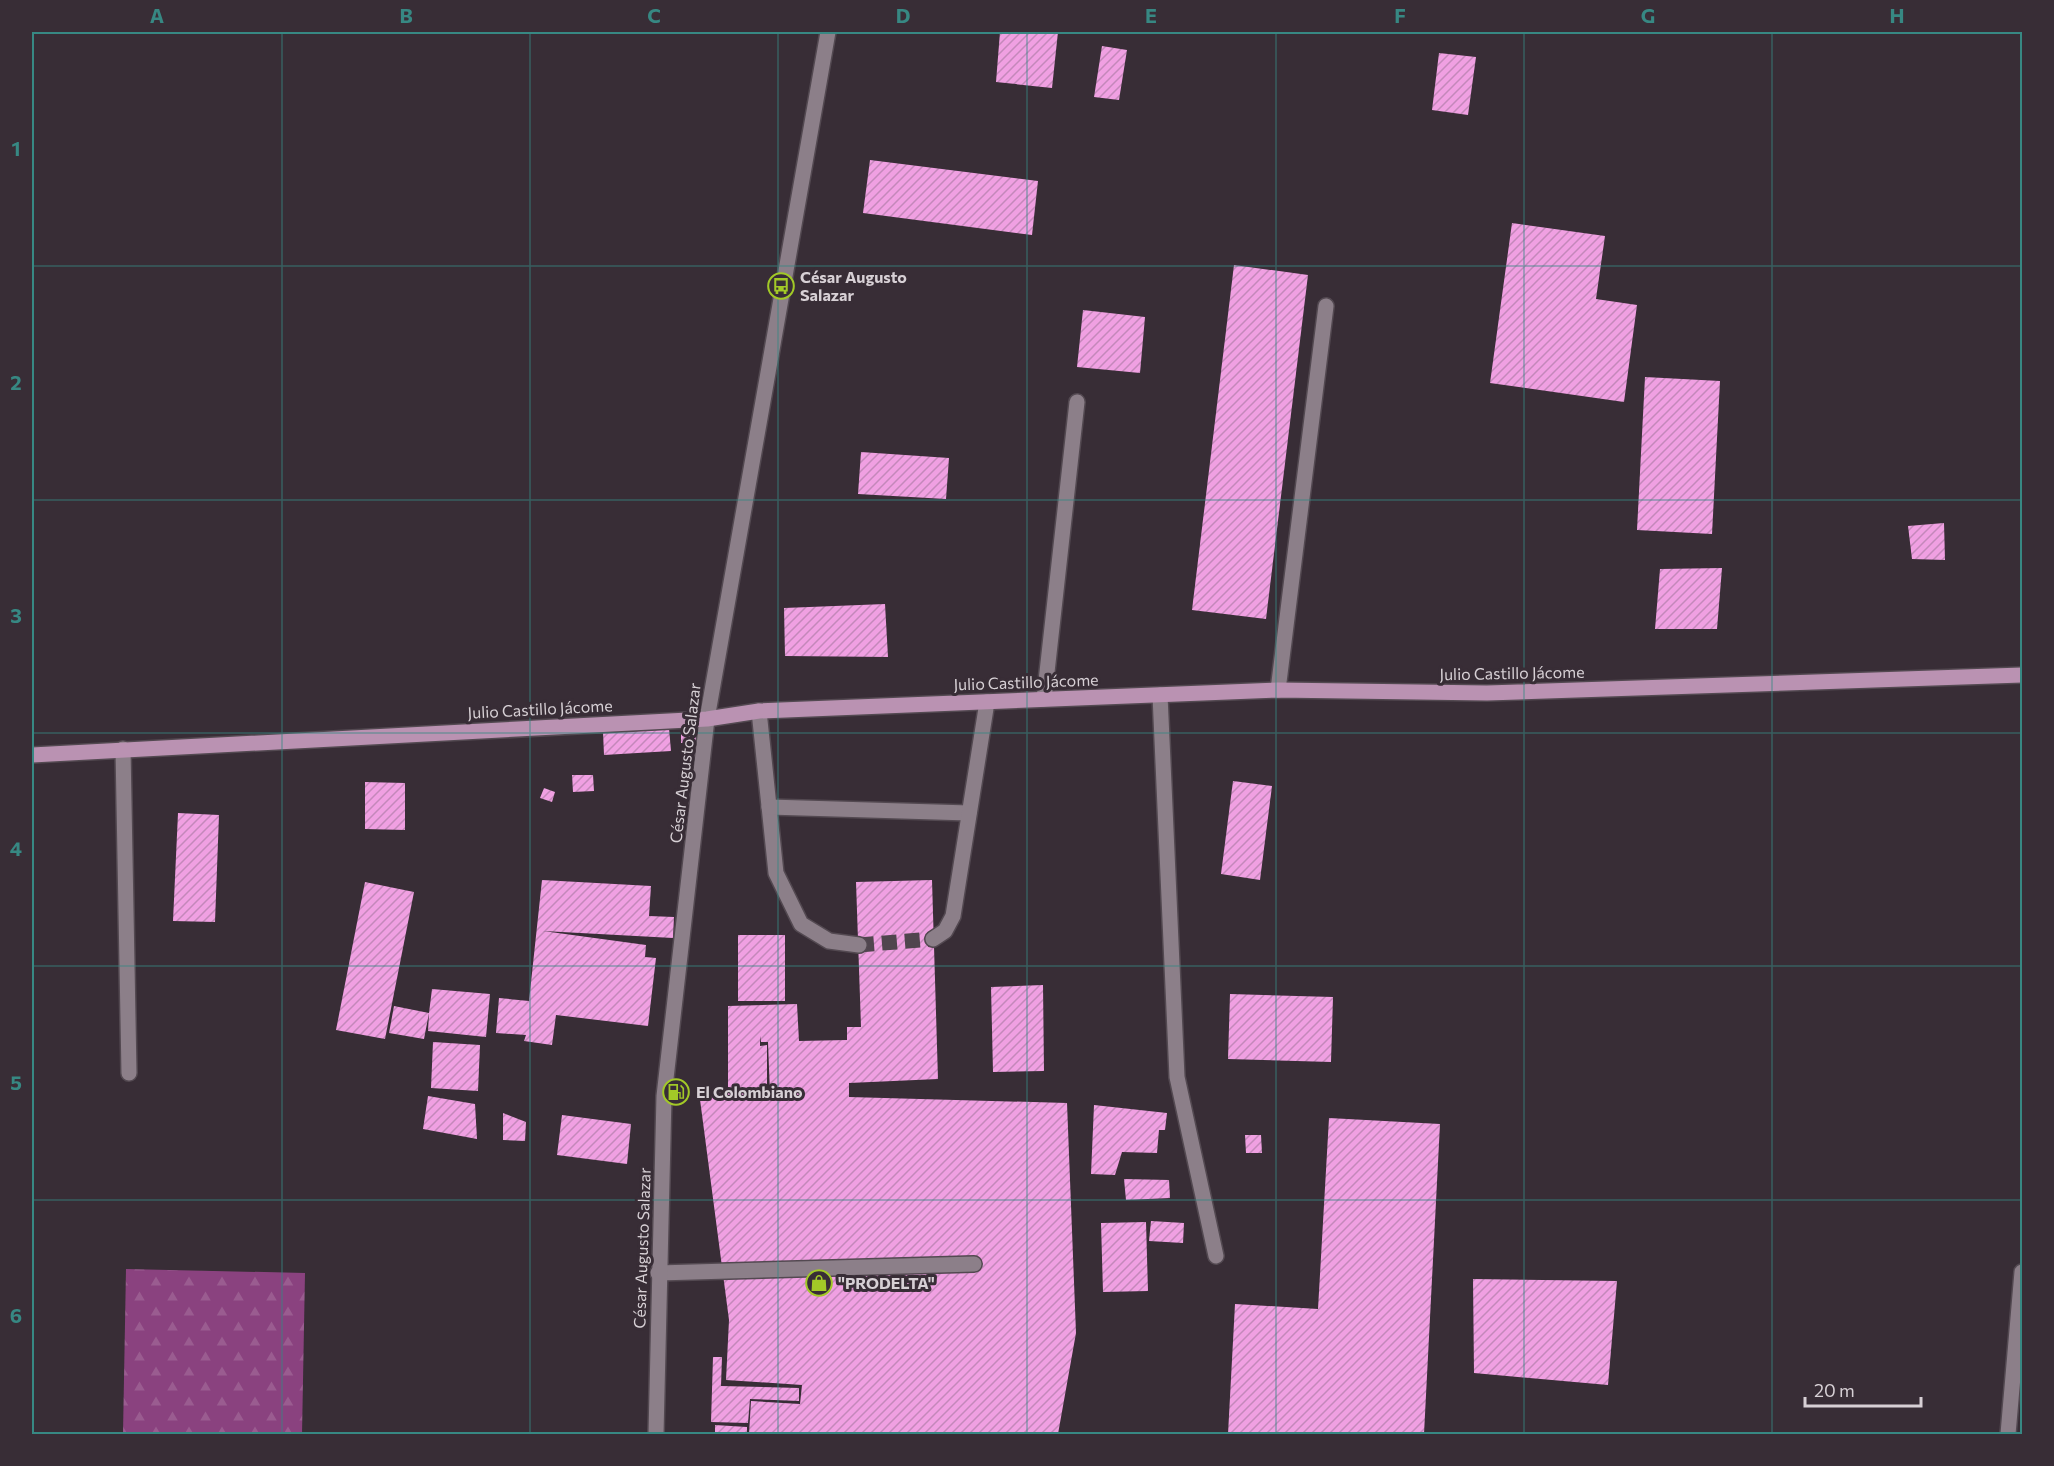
<svg xmlns="http://www.w3.org/2000/svg" width="2054" height="1466" font-family="Commissioner,sans-serif">
<style>
.forest{fill:url(#forest-firs)}
.building{fill:url(#building-hatch);fill-rule:evenodd}
.lines{fill:none;stroke-linecap:round;stroke-linejoin:round}
.minor-tunnel{stroke:#50454e;stroke-width:15;stroke-dasharray:15 8;stroke-linecap:butt}
.minor-casing{stroke:#534951;stroke-width:18}
.major-casing{stroke:#534951;stroke-width:18}
.minor{stroke:#8c7f89;stroke-width:15}
.major{stroke:#ba92b2;stroke-width:15}
.grid{fill:none;stroke:#378883;stroke-width:1.5;stroke-opacity:0.55}
.labels{text-anchor:middle;stroke-width:6;stroke-linejoin:round;paint-order:stroke}
.poi-label{font-size:16px;font-weight:bold;fill:#d7d0d5;stroke:#382d36;text-anchor:start}
.street-label{font-size:16px;fill:#d7d0d5;stroke:#382d36}
.neatline{fill:none;stroke:#378883;stroke-width:2}
.grid-label{font-size:20px;text-anchor:middle;font-weight:bold;fill:#378883}
</style>
<defs>
<pattern id="forest-firs" width="22" height="20" patternUnits="userSpaceOnUse" patternTransform="scale(1.5)"><rect width="22" height="20" fill="#8a427f"/><path d="M5 1l3.5 6h-7zM16 11l3.5 6h-7z" fill="#9a5c90"/></pattern>
<pattern id="building-hatch" width="6" height="6" patternUnits="userSpaceOnUse" patternTransform="scale(1.5)"><rect width="6" height="6" fill="#f0a0e2"/><path d="M-1 1l2-2M0 6l6-6M5 7l2-2" fill="none" stroke="#c488ba"/></pattern>
</defs>
<rect width="100%" height="100%" fill="#382d36"/>
<!-- forest -->
<polygon class="forest" points="126,1269 305,1273 302,1434 123,1434"/>
<!-- building -->
<g class="building">
<polygon points="1000,32 1058,32 1052,88 996,82"/>
<polygon points="1102,46 1127,50 1119,100 1094,97"/>
<polygon points="1439,53 1476,57 1468,115 1432,110"/>
<polygon points="870,160 1038,181 1032,235 863,213"/>
<polygon points="1512,223 1605,236 1596,299 1637,305 1624,402 1490,383"/>
<polygon points="1234,265 1308,275 1266,619 1192,610"/>
<polygon points="1083,310 1145,317 1140,373 1077,367"/>
<polygon points="1645,377 1720,381 1712,534 1637,530"/>
<polygon points="861,452 949,458 946,499 858,494"/>
<polygon points="1944,523 1945,560 1912,559 1908,526"/>
<polygon points="1722,568 1717,629 1655,629 1660,569"/>
<polygon points="885,604 888,657 785,656 784,608"/>
<polygon points="669,728 671,751 604,755 603,732"/>
<rect x="681" y="728" width="15" height="15"/>
<polygon points="572,775 593,775 594,791 573,792"/>
<polygon points="1233,781 1272,786 1260,880 1221,874"/>
<polygon points="365,782 405,783 405,830 365,829"/>
<polygon points="544,788 555,792 552,802 540,798"/>
<polygon points="178,813 219,815 215,922 173,921"/>
<polygon points="542,880 651,886 649,916 674,917 673,938 543,931 646,945 645,957 656,958 648,1026 556,1015 552,1045 524,1041 526,1035 496,1033 499,998 529,1001"/>
<path d="M 932,880 L 938,1079 L 849,1083 L 849,1097 L 1067,1103 L 1076,1333 L 1058,1434 L 749,1434 L 751,1401 L 800,1404 L 802,1385 L 726,1380 L 729,1320 L 699,1092 L 728,1093 L 728,1006 L 797,1004 L 799,1041 L 847,1040 L 847,1027 L 861,1027 L 856,882 ZM 760,1036 L 761,1042 L 768,1042 L 770,1094 L 767,1094 L 767,1045 L 760,1046 Z"/>
<polygon points="365,882 414,892 385,1039 336,1030"/>
<rect x="738" y="935" width="47" height="66"/>
<polygon points="1043,985 1044,1071 993,1072 991,987"/>
<polygon points="432,989 490,994 486,1037 428,1031 429,1013 424,1039 389,1033 394,1006 429,1013"/>
<polygon points="1230,994 1333,997 1331,1062 1228,1059"/>
<polygon points="433,1042 480,1045 478,1091 431,1088"/>
<polygon points="428,1096 475,1104 477,1139 423,1129"/>
<polygon points="1094,1105 1167,1113 1165,1130 1159,1130 1157,1153 1122,1152 1115,1175 1091,1174"/>
<polygon points="503,1113 526,1122 525,1141 503,1140"/>
<polygon points="562,1115 631,1124 627,1164 557,1155"/>
<polygon points="1329,1118 1440,1124 1424,1434 1228,1434 1235,1304 1318,1309"/>
<polygon points="1245,1135 1261,1135 1262,1153 1246,1153"/>
<polygon points="1124,1179 1169,1180 1170,1198 1126,1200"/>
<polygon points="1151,1221 1184,1223 1183,1243 1149,1241"/>
<polygon points="1146,1222 1148,1291 1103,1292 1101,1223"/>
<polygon points="1473,1279 1617,1281 1608,1385 1474,1373"/>
<polygon points="713,1357 722,1357 721,1386 799,1388 799,1401 750,1399 748,1423 711,1422"/>
<polygon points="715,1425 747,1427 747,1434 715,1434"/>
</g>
<g class="lines">
<!-- minor-tunnel -->
<polyline class="minor-tunnel" points="859,945 933,939"/>
<!-- minor casing -->
<g class="minor-casing">
<g id="minor">
<polyline points="1278,690 1326,306"/>
<polyline points="1160,695 1177,1077 1216,1256"/>
<polyline points="1044,699 1077,402"/>
<polyline points="759,711 776,873 801,924 829,941 859,945"/>
<polyline points="123,749 129,1073"/>
<polyline points="769,807 969,813"/>
<polyline points="933,939 945,931 953,916 987,702"/>
<polyline points="658,1273 974,1264"/>
<polyline points="656,1434 664,1096 707,719 828,32"/>
<polyline points="2008,1434 2022,1272"/>
</g>
</g>
<!-- major casing -->
<g class="major-casing">
<polyline id="major" points="32,755 707,719 759,711 1278,690 1487,693 2022,675"/>
</g>
<!-- minor -->
<use href="#minor" class="minor"/>
<!-- major -->
<use href="#major" class="major"/>
</g>
<!-- grid -->
<path class="grid" d="M 282,32 L 282,1434M 530,32 L 530,1434M 778,32 L 778,1434M 1027,32 L 1027,1434M 1276,32 L 1276,1434M 1524,32 L 1524,1434M 1772,32 L 1772,1434M 32,266 L 2022,266M 32,500 L 2022,500M 32,733 L 2022,733M 32,966 L 2022,966M 32,1200 L 2022,1200"/>
<!-- icons -->
<defs>
<g id="bus-ring" transform="scale(1.35)"><circle r="9.5" fill="#382d36" stroke="#a2c927" stroke-width="1.5"/><path d="M-5-6H5V4H4V6H2V4H-2V6H-4V4H-5ZM-3.5-4V0h7V-4ZM-3.5 1.2v1.5H-2V1.2ZM2 1.2v1.5H3.5V1.2Z" fill="#a2c927"/></g>
<g id="fuel-ring" transform="scale(1.35)"><circle r="9.5" fill="#382d36" stroke="#a2c927" stroke-width="1.5"/><path d="M-5.5-6h7V0h2V4h1.3V-2.5L3-4.5l.8-.8L6-3V5H2.5V1h-1V6h-7ZM-4.2-4.7v3.2H.2V-4.7Z" fill="#a2c927"/></g>
<g id="shop-ring" transform="scale(1.35)"><circle r="9.5" fill="#382d36" stroke="#a2c927" stroke-width="1.5"/><path d="M-5-2.5h2.3a2.7 3.5 0 0 1 5.4 0H5L5.5 6h-11ZM-1.5-2.5h3a1.5 2.3 0 0 0-3 0Z" fill="#a2c927"/></g>
</defs>
<g fill-rule="evenodd">
<use href="#bus-ring" x="781" y="286"/>
<use href="#fuel-ring" x="676" y="1092"/>
<use href="#shop-ring" x="819" y="1283"/>
</g>
<g class="labels">
<!-- poi labels -->
<g class="poi-label">
<text x="800" y="283">César Augusto<tspan x="800" dy="18">Salazar</tspan></text>
<text x="696" y="1098">El Colombiano</text>
<text x="838" y="1289">"PRODELTA"</text>
</g>
<!-- street labels -->
<g class="street-label">
<text transform="translate(1512 673) rotate(-1)" y="6">Julio Castillo Jácome</text>
<text transform="translate(1026 682) rotate(-2)" y="6">Julio Castillo Jácome</text>
<text transform="translate(540 709) rotate(-3)" y="6">Julio Castillo Jácome</text>
<text transform="translate(685 763) rotate(-83)" y="6">César Augusto Salazar</text>
<text transform="translate(642 1248) rotate(-88)" y="6">César Augusto Salazar</text>
</g>
</g>
<!-- border -->
<rect width="2054" height="1466" fill="none" stroke="#382d36" stroke-width="66"/>
<!-- scale -->
<path d="M1805 1397v9h116v-9" fill="none" stroke="#d7d0d5" stroke-width="3"/>
<text x="1814" y="1397" font-size="18" fill="#d7d0d5" stroke="#382d36" stroke-width="4.5" paint-order="stroke">20 m</text>
<rect x="33" y="33" width="1988" height="1400" class="neatline"/>
<g class="grid-label">
<text x="157" y="23">A</text>
<text x="406" y="23">B</text>
<text x="654" y="23">C</text>
<text x="903" y="23">D</text>
<text x="1151" y="23">E</text>
<text x="1400" y="23">F</text>
<text x="1648" y="23">G</text>
<text x="1897" y="23">H</text>
<text x="16" y="156">1</text>
<text x="16" y="390">2</text>
<text x="16" y="623">3</text>
<text x="16" y="856">4</text>
<text x="16" y="1090">5</text>
<text x="16" y="1323">6</text>
</g>
</svg>
